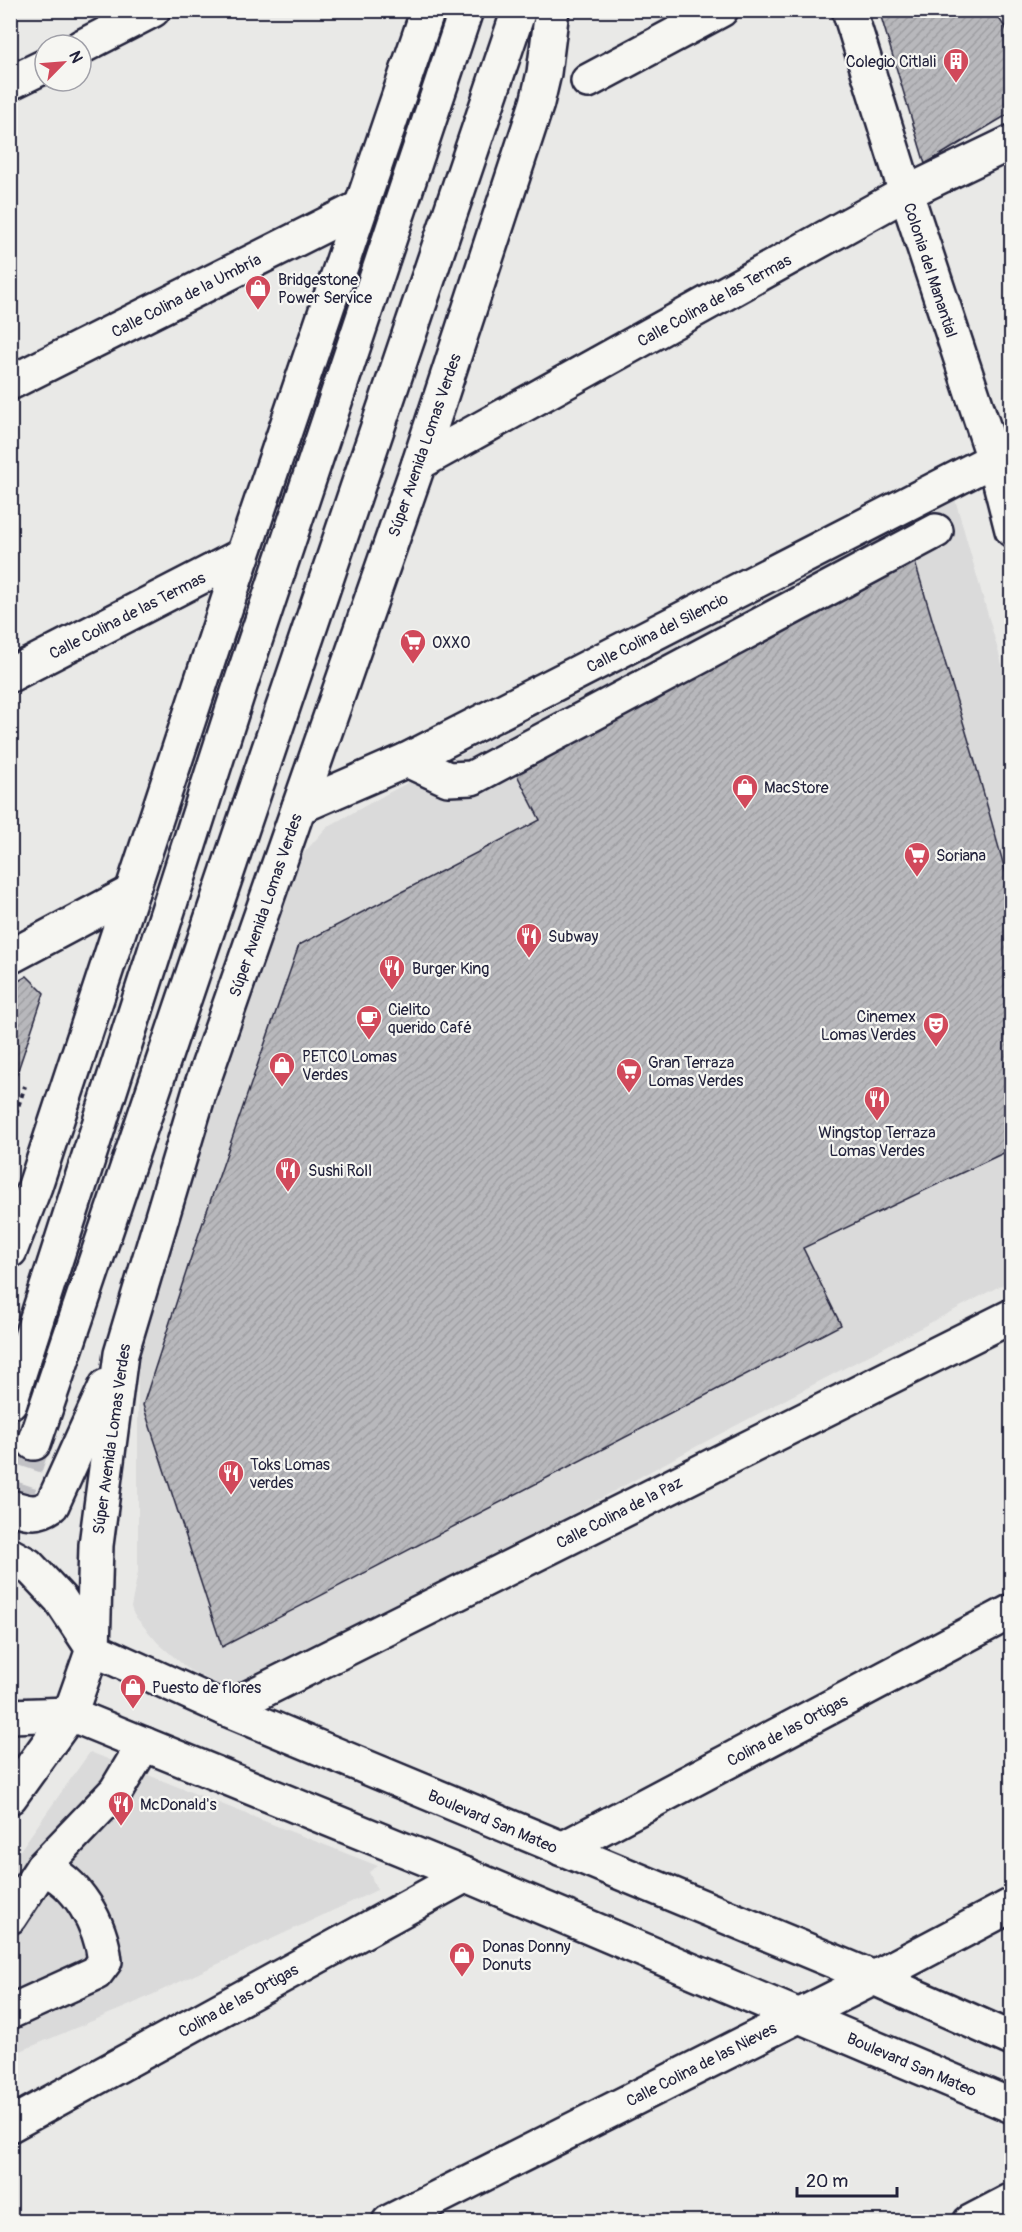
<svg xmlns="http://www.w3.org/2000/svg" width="1022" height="2232" font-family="Pangolin,sans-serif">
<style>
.built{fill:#dadada}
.building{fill:url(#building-hatch);stroke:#22223b;stroke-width:1.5}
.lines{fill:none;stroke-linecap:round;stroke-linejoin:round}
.major-tunnel{stroke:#c1c1c5;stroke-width:33;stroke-dasharray:33 16;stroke-linecap:butt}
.minor-casing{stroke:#22223b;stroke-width:38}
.major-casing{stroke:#22223b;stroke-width:38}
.path{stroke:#22223b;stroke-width:4;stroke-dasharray:4.5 4.5;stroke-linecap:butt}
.minor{stroke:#f6f6f2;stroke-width:33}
.major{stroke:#f6f6f2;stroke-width:33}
.labels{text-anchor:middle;stroke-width:4.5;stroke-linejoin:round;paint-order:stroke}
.poi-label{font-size:16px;fill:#22223b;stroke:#f6f6f2;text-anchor:start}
.street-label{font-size:16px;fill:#22223b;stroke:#f6f6f2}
</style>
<defs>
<pattern id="building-hatch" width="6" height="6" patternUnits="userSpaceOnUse" patternTransform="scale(1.5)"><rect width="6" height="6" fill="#b8b8bc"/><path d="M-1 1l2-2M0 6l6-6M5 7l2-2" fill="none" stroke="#9e9ea2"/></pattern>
</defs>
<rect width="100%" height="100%" fill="#e9e9e7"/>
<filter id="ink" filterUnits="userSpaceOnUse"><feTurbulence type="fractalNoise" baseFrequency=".0167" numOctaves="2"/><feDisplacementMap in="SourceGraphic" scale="12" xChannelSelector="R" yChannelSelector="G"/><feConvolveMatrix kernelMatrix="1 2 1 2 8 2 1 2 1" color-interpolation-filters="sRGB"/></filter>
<g filter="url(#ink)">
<!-- built -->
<g class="built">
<polygon points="955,499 1011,696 1011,1280 671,1460 241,1695 189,1670 158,1643 134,1615 131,1607 138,1572 138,1364 155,1260 287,872 327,827 392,791"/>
<polygon points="90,1752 378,1866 369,1872 377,1890 128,2006 11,2055 11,1863"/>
</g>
<!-- building -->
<g class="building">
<polygon points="879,10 993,10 1012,37 1012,112 925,164"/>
<polygon points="914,559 973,755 1012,895 1012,1149 803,1248 841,1325 222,1647 143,1405 193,1251 299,945 540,820 512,765"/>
<polygon points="27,976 44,993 10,1094 10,986"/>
</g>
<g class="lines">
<!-- major-tunnel -->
<polyline class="major-tunnel" points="10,1514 34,1443"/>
<!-- minor casing -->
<g class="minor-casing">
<g id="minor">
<polyline points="849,10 906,193 994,459 1012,530"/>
<polyline points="81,47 153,10"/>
<polyline points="588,81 721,10"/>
<polyline points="10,83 45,66"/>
<polyline points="10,383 361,207"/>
<polyline points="419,463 906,193 1012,142"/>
<polyline points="10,675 243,555"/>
<polyline points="407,760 448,779 472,778 936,531"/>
<polyline points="299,807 407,760 1012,450"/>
<polyline points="10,957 132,892"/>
<polyline points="10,1555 28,1565 60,1599 93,1649 226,1709 874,1978 1012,2039"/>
<polyline points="226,1709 1012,1316"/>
<polyline points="10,1716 70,1714 466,1875 1012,2106"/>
<polyline points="562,1849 1012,1611"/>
<polyline points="42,1868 116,1791 144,1744"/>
<path d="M 10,1917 L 42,1868 C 78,1881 101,1925 105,1961 L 96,1973 L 10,2012"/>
<polyline points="10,2125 466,1875"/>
<polyline points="389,2222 874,1978 1012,1905"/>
<polyline points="970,2222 1012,2200"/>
</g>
</g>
<!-- major casing -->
<g class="major-casing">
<g id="major">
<polyline points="10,1251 35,1186 243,555 428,10"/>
<polyline points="10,1402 242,680 466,10"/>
<polyline points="34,1443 519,10"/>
<path d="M 10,1507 C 28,1512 36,1516 52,1505 L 106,1386"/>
<polyline points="10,1797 70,1714 93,1649 96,1545 121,1354 200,1090 419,463 537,103 544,73 552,10"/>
</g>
</g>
<!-- path -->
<polyline class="path" points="10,1131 25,1086"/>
<!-- minor -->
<use href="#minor" class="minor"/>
<!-- major -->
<use href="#major" class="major"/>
</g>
</g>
<!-- icons -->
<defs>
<g id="building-pin" transform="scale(1.35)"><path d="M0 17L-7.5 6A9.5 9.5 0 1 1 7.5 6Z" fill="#d1495b" stroke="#f6f6f2"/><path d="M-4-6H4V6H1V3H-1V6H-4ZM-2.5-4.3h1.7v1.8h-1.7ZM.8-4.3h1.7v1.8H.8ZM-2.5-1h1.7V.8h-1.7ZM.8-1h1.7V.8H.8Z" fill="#fff"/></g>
<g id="shop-pin" transform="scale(1.35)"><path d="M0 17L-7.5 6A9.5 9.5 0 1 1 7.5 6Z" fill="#d1495b" stroke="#f6f6f2"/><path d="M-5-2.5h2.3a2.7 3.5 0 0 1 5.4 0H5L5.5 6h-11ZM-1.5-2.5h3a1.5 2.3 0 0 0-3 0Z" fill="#fff"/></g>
<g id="supermarket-pin" transform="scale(1.35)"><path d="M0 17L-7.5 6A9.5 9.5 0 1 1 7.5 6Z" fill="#d1495b" stroke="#f6f6f2"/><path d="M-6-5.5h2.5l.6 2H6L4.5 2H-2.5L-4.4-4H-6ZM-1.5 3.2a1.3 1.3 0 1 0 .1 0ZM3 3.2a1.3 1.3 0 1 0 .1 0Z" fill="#fff"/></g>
<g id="restaurant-pin" transform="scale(1.35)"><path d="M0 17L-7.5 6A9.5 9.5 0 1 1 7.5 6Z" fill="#d1495b" stroke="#f6f6f2"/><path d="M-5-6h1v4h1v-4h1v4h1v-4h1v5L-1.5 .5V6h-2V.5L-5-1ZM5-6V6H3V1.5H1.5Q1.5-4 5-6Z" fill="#fff"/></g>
<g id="cafe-pin" transform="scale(1.35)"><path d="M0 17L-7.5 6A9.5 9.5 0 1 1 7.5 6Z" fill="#d1495b" stroke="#f6f6f2"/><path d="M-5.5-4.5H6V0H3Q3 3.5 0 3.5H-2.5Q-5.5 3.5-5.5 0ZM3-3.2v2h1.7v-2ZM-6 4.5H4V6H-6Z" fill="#fff"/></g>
<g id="theatre-pin" transform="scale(1.35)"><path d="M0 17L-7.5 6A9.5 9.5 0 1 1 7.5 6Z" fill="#d1495b" stroke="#f6f6f2"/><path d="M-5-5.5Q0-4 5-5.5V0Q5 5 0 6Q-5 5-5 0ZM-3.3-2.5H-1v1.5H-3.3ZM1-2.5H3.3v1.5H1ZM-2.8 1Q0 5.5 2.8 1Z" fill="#fff"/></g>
</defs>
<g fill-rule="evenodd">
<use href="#building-pin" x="956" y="61"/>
<use href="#shop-pin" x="258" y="288"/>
<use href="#supermarket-pin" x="413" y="642"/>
<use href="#shop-pin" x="745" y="787"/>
<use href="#supermarket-pin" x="917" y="855"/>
<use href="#restaurant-pin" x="529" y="936"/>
<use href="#restaurant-pin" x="392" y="968"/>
<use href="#cafe-pin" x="369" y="1018"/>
<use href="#theatre-pin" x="936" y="1025"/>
<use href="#shop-pin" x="282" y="1065"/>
<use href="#supermarket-pin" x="629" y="1071"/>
<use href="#restaurant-pin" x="877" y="1099"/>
<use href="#restaurant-pin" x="288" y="1170"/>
<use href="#restaurant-pin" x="231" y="1473"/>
<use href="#shop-pin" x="133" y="1687"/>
<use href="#restaurant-pin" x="121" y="1804"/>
<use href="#shop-pin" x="462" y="1955"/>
</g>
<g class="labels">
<!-- poi labels -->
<g class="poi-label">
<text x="936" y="67" text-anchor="end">Colegio Citlali</text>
<text x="278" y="285">Bridgestone<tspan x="278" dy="18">Power Service</tspan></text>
<text x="432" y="648">OXXO</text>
<text x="764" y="793">MacStore</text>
<text x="936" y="861">Soriana</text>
<text x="548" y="942">Subway</text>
<text x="412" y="974">Burger King</text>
<text x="388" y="1015">Cielito<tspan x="388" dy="18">querido Café</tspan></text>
<text x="916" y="1022" text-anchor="end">Cinemex<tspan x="916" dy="18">Lomas Verdes</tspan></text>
<text x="302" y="1062">PETCO Lomas<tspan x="302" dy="18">Verdes</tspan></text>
<text x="648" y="1068">Gran Terraza<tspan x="648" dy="18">Lomas Verdes</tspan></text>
<text x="877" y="1138" text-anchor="middle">Wingstop Terraza<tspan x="877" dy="18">Lomas Verdes</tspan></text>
<text x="308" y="1176">Sushi Roll</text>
<text x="250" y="1470">Toks Lomas<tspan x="250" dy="18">verdes</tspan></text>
<text x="152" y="1693">Puesto de flores</text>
<text x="140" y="1810">McDonald's</text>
<text x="482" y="1952">Donas Donny<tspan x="482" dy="18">Donuts</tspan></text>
</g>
<!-- street labels -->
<g class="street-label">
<text transform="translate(931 270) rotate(72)" y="6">Colonia del Manantial</text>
<text transform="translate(186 295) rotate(-27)" y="6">Calle Colina de la Umbría</text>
<text transform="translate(714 300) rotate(-29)" y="6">Calle Colina de las Termas</text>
<text transform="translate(424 445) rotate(-71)" y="6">Súper Avenida Lomas Verdes</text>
<text transform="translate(127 615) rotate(-27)" y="6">Calle Colina de las Termas</text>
<text transform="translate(657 632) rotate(-27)" y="6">Calle Colina del Silencio</text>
<text transform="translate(265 905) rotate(-71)" y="6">Súper Avenida Lomas Verdes</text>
<text transform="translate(111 1439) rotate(-82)" y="6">Súper Avenida Lomas Verdes</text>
<text transform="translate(619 1512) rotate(-27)" y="6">Calle Colina de la Paz</text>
<text transform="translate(787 1730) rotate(-28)" y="6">Colina de las Ortigas</text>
<text transform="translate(493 1821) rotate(23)" y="6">Boulevard San Mateo</text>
<text transform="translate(238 2000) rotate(-29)" y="6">Colina de las Ortigas</text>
<text transform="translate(701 2064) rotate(-27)" y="6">Calle Colina de las Nieves</text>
<text transform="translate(912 2064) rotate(23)" y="6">Boulevard San Mateo</text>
</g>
</g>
<!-- margin -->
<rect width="1022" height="2232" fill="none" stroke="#f6f6f2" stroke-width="36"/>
<rect x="18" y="18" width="986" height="2196" fill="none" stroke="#22223b" stroke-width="2" filter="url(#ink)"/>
<!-- north arrow -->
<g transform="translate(63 63) rotate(65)"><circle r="28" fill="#f6f6f2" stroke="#a1a1a9" stroke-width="1.5"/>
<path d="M0-4.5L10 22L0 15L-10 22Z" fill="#d1495b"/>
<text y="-9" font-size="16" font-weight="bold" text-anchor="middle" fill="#22223b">N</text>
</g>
<!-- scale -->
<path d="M797 2187v9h100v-9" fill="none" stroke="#22223b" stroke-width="3"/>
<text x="806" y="2187" font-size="18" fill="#22223b" stroke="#f6f6f2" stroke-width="4.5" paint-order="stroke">20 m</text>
</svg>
